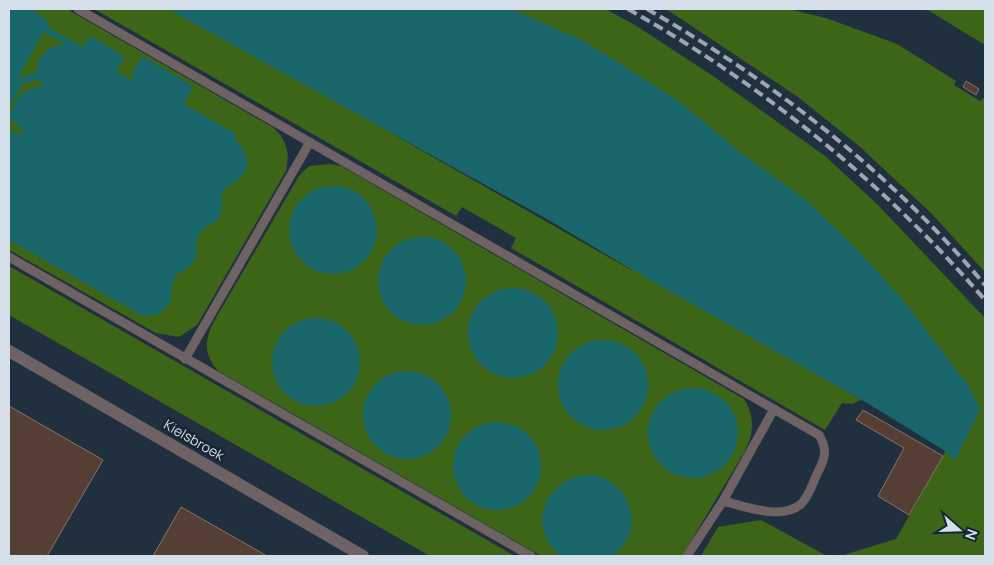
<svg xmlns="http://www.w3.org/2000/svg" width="994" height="565" font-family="Manrope,sans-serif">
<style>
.green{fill:#3c6518;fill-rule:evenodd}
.water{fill:#186669;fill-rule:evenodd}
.building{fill:#553f35;stroke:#8b7368}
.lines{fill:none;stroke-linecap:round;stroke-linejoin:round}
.lane{stroke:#6e6264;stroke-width:9}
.street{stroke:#6e6264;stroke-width:12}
.rail{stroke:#9ba7b3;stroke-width:4;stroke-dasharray:10 5;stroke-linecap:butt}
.labels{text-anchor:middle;stroke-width:5;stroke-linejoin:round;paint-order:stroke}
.street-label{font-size:14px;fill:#d5dfe9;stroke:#162634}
</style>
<rect width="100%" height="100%" fill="#20303f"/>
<!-- green -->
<g class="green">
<path d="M 9,9 L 67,9 L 274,128 C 287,141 290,153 286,171 L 197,325 L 179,337 L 156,333 L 9,250 Z"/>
<path d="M 94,9 L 231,9 L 861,400 L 852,404 L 842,403 L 825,430 L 511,248 L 516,238 L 462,207 L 456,216 ZM 375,124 L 549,220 L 632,270 L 631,270 Z"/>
<polygon points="455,9 605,9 635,25 713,76 825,156 877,204 985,318 985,556 840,556 896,539 943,456 964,408"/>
<polygon points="666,9 788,9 826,18 897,44 956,81 954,85 980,101 983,98 985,99 985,272 931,213 859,146 798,97"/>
<polygon points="926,9 985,9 985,45"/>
<path d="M 330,164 L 341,166 L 744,399 C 755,417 754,432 745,451 L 682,556 L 541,556 L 218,371 C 204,355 204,342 213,323 L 299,176 L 309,166 Z"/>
<polygon points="9,266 515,556 430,556 9,315"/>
<polygon points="761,520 827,556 701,556 718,527"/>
</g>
<!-- water -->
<g class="water">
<path d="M 9,9 L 37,9 L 35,12 L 49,21 L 47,27 L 83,47 L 90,36 L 125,57 L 116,71 L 132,81 L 134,77 L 131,76 L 142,56 L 193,86 L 184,104 L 236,134 L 234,139 C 246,148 253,164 241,177 C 232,187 228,183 221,196 C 225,233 205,217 197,239 C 196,243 197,247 197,251 C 196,263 186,272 175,274 L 177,277 L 172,283 L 171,302 L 159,314 L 143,316 L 9,240 L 9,131 L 24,135 L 24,133 L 13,120 L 9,120 L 9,110 L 12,113 C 14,94 28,87 44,87 L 39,79 L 22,84 L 9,107 ZM 43,32 L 66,44 C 50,46 38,53 37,72 L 18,78 Z"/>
<polygon points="168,9 511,9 584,41 676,99 740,152 802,197 853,245 903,300 968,385 980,409 956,459 952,460 950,454 867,403 662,287 549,220"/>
<circle cx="333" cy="230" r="44"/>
<circle cx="422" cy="281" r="44"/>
<circle cx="513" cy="333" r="45"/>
<circle cx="316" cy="362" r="44"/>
<circle cx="603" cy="385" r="45"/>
<circle cx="407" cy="415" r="44"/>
<circle cx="693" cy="433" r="45"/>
<circle cx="497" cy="466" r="44"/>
<path d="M 593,475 C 632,482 647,532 612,556 C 600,556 573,560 562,556 C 558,555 554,549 551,545 C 527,513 556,473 593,475 Z"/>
</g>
<!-- building -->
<g class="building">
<polygon points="966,81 979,89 976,95 963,87"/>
<polygon points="9,406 103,460 47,556 9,556"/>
<polygon points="863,410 943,456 909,515 878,496 904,448 856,420"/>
<polygon points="181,507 267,556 153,556"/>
</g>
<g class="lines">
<!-- lane -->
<g class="lane">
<path d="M 78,9 L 819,435 C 828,450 825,459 817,474 C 813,483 808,498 801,504 C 782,521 744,506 723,501 L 687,556"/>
<polyline points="9,257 531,556"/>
<polyline points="185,359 310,142"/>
<polyline points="723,501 774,409"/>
</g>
<!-- street -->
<polyline class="street" points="9,351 363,556"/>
<!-- rail -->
<g class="rail">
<path d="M 628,9 C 763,85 884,183 985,300"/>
<path d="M 647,9 C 773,81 892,174 985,285"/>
</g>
</g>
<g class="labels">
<!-- street labels -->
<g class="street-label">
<text transform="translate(194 440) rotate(30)" y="5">Kielsbroek</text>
</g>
</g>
<!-- border -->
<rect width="994" height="565" fill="none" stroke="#d5dfe9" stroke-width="20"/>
<!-- north arrow -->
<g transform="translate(959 530) rotate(110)" stroke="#162634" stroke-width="4" paint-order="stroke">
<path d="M0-4L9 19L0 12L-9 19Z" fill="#d5dfe9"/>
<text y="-8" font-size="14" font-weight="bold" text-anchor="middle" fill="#d5dfe9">N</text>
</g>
</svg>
